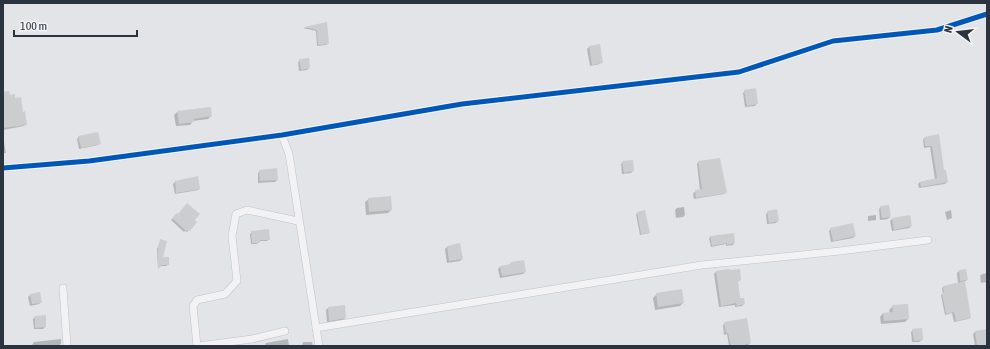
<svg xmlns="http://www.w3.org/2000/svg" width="990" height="349" font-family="'Asap Condensed',sans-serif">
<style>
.shadow{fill:#0003}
.building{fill:#cbcdcf}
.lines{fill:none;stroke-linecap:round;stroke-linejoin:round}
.minor-casing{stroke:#c1c2c5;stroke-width:8}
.minor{stroke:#f2f2f4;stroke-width:7}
.cycleway-casing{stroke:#f1f3f6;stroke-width:8}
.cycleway{stroke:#0057b8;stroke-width:5}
</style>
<rect width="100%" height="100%" fill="#e2e4e7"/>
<!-- shadow -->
<g class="shadow">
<polygon points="326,23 328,44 326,45 317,46 316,31 303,28"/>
<polygon points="589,47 602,62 600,64 590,66 587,49"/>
<polygon points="300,60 309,68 307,70 299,71 298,62"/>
<polygon points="745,91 757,103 755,106 745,107 743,93"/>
<polygon points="3,93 15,99 22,113 26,124 24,126 3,130"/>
<polygon points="177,112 211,116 208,119 193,121 190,125 176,126 174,115"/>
<polygon points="938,136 943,171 947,182 945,184 919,188 918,184 920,182 935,179 930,147 924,148 923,140 924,138"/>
<polygon points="79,137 100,143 98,145 79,149 77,139"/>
<polygon points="3,142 4,142 6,153 3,153"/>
<polygon points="623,162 633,171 631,173 622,174 621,164"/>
<polygon points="698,162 726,192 724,194 694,199 693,193 700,190 697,164"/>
<polygon points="260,171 277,180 275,182 258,183 258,173"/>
<polygon points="175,182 199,188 198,190 175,194 173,184"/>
<polygon points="369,199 391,210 388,213 366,215 365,202"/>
<polygon points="684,207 685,215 683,217 676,218 675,210 677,208"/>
<polygon points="881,207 890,217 888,219 880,220 879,209"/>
<polygon points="951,210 952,218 947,220 945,212"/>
<polygon points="644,212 649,233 640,235 636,214"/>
<polygon points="768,212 778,221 776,223 767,224 766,214"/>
<polygon points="177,215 196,222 187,232 185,231 184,232 171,220"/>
<polygon points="876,215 876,220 868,221 868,216"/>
<polygon points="892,219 911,226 909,228 892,231 890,221"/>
<polygon points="831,229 855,236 853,238 831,242 829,231"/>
<polygon points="252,232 269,239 267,241 259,241 257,244 251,244 250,234"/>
<polygon points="711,237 734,243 733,245 726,246 726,244 711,247 709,238"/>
<polygon points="161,240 162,258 168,265 166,266 160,266 158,269 157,249"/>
<polygon points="459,244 462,259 460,261 447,263 445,249 447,247"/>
<polygon points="511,263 525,272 523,274 500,278 498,269 500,267 509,265"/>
<polygon points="959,271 967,280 964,282 970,318 968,319 954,322 952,313 945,315 941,295 943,294 942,288 943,287 958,283 957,273"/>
<polygon points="716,272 740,280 737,282 740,299 744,304 742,306 735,307 735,305 719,307 714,274"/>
<polygon points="987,273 987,282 981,283 980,276 982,274"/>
<polygon points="657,294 683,303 680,306 655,310 653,298"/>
<polygon points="30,295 41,302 39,304 30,306 28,297"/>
<polygon points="344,306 345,318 343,320 327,322 326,310 328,308"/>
<polygon points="893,306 908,319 905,322 881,324 880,317 883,313 890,313 889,310"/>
<polygon points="35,317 45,327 43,329 34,329 33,319"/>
<polygon points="725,323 750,343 748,345 743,346 729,346 727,334 724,335 723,325"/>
<polygon points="913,330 922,340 919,342 912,342 911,332"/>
<polygon points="987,331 987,346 975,346 973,334 975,332"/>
<polygon points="61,339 61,344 57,346 26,346 32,345 34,342"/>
<polygon points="288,339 289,346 264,346 266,343"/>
<polygon points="303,342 312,342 313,346 302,346"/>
</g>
<!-- building -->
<g class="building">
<polygon points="327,22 329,44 318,45 317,30 304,27"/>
<polygon points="600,44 603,63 592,65 589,46"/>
<polygon points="309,58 310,68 301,70 299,59"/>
<polygon points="756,88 758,104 747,106 744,90"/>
<polygon points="9,91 10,95 15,94 15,98 21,97 23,112 25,111 27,125 3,128 3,92"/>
<polygon points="211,107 212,116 194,119 194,122 179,124 177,111"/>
<polygon points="98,132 101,144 81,148 78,136"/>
<polygon points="939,134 944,170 946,170 948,182 921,187 920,182 937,178 932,146 925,146 924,137"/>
<polygon points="720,158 727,193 696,198 695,190 702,189 698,161"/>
<polygon points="633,160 634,171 624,173 622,161"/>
<polygon points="277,168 278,180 260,181 259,170"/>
<polygon points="198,176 200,189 176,193 175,181"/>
<polygon points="391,196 392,210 369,212 368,198"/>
<polygon points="187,203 200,214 195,220 197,222 190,231 188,230 186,231 172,218 177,213 178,214"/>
<polygon points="889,205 891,217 882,218 880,206"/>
<polygon points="777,209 779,221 769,223 767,211"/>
<polygon points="645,210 650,233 641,234 637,212"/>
<polygon points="910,215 912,226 894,230 892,218"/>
<polygon points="853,223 856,236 833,241 830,228"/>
<polygon points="269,229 270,240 260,240 260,243 252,243 251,231"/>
<polygon points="734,233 735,243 727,245 727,243 712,246 710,236"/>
<polygon points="160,239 167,241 163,257 169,257 169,265 161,265 160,268 158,268 158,247"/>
<polygon points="460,243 463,259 449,261 447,246"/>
<polygon points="524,260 526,272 502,276 500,266 511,264 511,262"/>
<polygon points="729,269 730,270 740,269 741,280 738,281 740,298 744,298 745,304 737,306 736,303 721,306 716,271"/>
<polygon points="966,269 968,280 960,281 959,270"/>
<polygon points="965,281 971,318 956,321 954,312 946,314 942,293 944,292 943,286"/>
<polygon points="682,289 684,303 658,307 656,293"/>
<polygon points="40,292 42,303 32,304 30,294"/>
<polygon points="908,304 909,319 884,321 883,313 893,312 892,305"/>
<polygon points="345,305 346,318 329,321 328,307"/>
<polygon points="46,315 46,327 35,328 35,316"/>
<polygon points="747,318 751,343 740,346 731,346 728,333 726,333 724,322"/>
<polygon points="922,328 923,340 914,341 912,329"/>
<polygon points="987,329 987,346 977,346 975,331"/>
</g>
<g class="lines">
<!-- minor casing -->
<g class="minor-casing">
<g id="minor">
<polyline points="282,135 289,154 319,346"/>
<polyline points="3,168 89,161 282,135 462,104 739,72 833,41 937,30 987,14"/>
<polyline points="63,288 67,346"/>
<polyline points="316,328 702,265 840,251 928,240"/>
<polyline points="197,346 193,306 197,300 225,294 237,281 232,236 236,214 247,210 298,221"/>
<polyline points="199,346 252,339 285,331"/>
</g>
</g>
<!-- minor -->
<use href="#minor" class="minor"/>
<!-- cycleway casing -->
<g class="cycleway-casing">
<polyline id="cycleway" points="3,168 89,161 282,135 462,104 739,72 833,41 937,30 987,14"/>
</g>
<!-- cycleway -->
<use href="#cycleway" class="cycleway"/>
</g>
<!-- border -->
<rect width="990" height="349" fill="none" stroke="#2b333e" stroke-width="8"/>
<!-- north arrow -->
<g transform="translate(958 32) rotate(285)" stroke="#f1f3f6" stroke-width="3" paint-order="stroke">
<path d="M0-3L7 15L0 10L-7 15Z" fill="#2b333e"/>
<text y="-6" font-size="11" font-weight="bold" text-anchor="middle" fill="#2b333e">N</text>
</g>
<!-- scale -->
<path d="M14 30v6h123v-6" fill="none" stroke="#2b333e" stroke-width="2"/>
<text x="20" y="30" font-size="12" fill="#2b333e" stroke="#f1f3f6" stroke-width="3" paint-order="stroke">100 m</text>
</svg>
